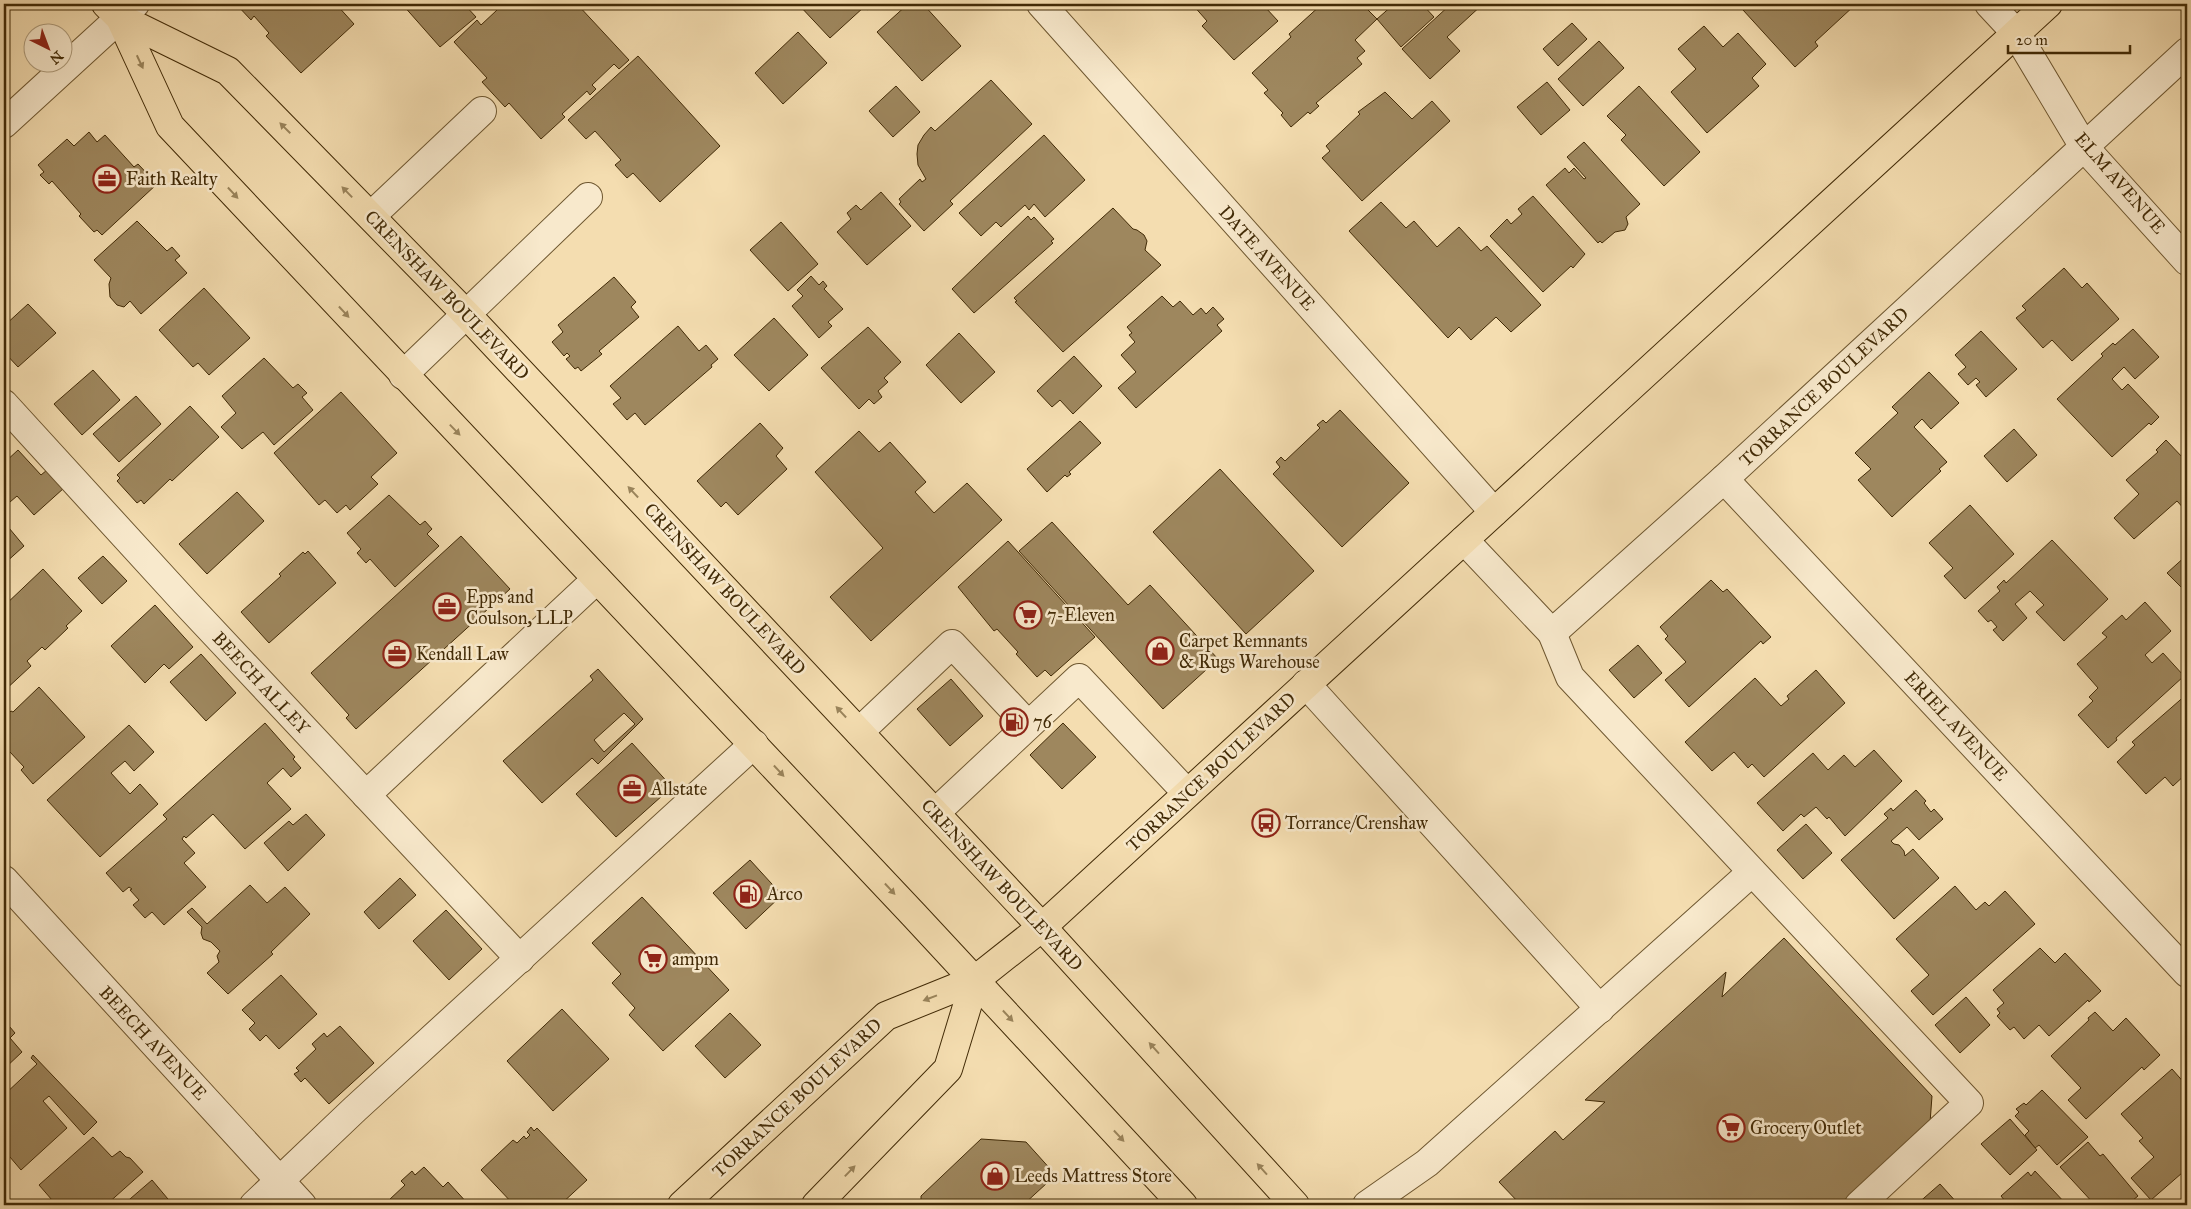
<svg xmlns="http://www.w3.org/2000/svg" width="2191" height="1209" font-family="'IM FELL Great Primer',serif">
<style>
.building{fill:#9e875e;stroke:#412a06;fill-rule:evenodd}
.lines{fill:none;stroke-linecap:round;stroke-linejoin:round}
.minor-casing{stroke:#6e5730;stroke-width:30}
.major-casing{stroke:#412a06;stroke-width:30}
.minor{stroke:#f8e9cc;stroke-width:28}
.major{stroke:#f4ddb0;stroke-width:28}
.oneway{fill:#9a845b}
.labels{text-anchor:middle;stroke-width:5;stroke-linejoin:round;paint-order:stroke}
.poi-label{font-size:18px;fill:#412a06;stroke:#f8e9cc;text-anchor:start}
.street-label{font-size:18px;fill:#412a06;stroke:#f8e9cc}
</style>
<rect width="100%" height="100%" fill="#f4ddb0"/>
<filter id="stains"><feTurbulence type="fractalNoise" baseFrequency=".004" numOctaves="4"/><feColorMatrix values="0 0 0 0 .2 0 0 0 0 .09 0 0 0 0 .02 0 0 0 .5 -.17"/></filter>
<radialGradient id="worn" r=".72"><stop offset=".6" stop-color="#630" stop-opacity="0"/><stop offset="1" stop-color="#630" stop-opacity=".3"/></radialGradient>
<!-- building -->
<g class="building">
<polygon points="236,4 336,4 354,24 301,73 266,36 269,33 254,16 251,20"/>
<polygon points="402,4 464,4 476,17 440,47"/>
<polygon points="499,4 577,4 629,60 619,69 614,64 592,85 596,89 590,95 587,91 562,114 565,117 541,139 509,103 505,107 482,82 487,78 454,42 477,20 481,25 497,10 495,7"/>
<polygon points="798,4 874,4 867,10 864,7 830,38"/>
<polygon points="908,4 923,4 961,46 922,81 877,32"/>
<polygon points="1192,4 1269,4 1265,7 1278,21 1234,60 1202,26 1207,21"/>
<polygon points="1322,4 1371,4 1366,8 1377,19 1355,40 1365,51 1357,58 1362,64 1316,103 1319,106 1310,114 1308,112 1291,127 1281,115 1283,113 1264,93 1268,90 1252,73 1291,37 1289,34"/>
<polygon points="1394,4 1422,4 1434,17 1401,47 1377,19"/>
<polygon points="1451,4 1483,4 1447,37 1460,51 1430,79 1402,49"/>
<polygon points="1750,4 1854,4 1855,5 1815,42 1818,46 1795,67 1743,10"/>
<polygon points="1572,23 1587,39 1558,66 1543,49"/>
<polygon points="1704,26 1723,47 1738,33 1766,64 1752,78 1759,86 1707,133 1671,92 1696,69 1678,49"/>
<polygon points="798,32 827,63 783,104 755,73"/>
<polygon points="1599,41 1624,68 1583,106 1558,79"/>
<polygon points="638,56 720,146 660,202 633,173 627,178 615,165 621,160 595,131 586,139 568,120"/>
<polygon points="991,80 1032,124 950,201 953,204 924,231 899,204 901,202 899,199 920,179 922,182 926,179 918,165 917,154 918,145 924,135 931,127 935,131"/>
<polygon points="1547,82 1570,110 1541,135 1517,107"/>
<polygon points="896,86 920,112 893,137 869,111"/>
<polygon points="1639,86 1700,152 1664,186 1621,140 1626,135 1607,116"/>
<polygon points="1385,92 1412,119 1432,101 1450,121 1362,201 1322,158 1330,151 1326,146 1360,114 1358,112"/>
<polygon points="89,132 97,142 105,135 134,167 138,164 157,184 102,235 97,230 94,232 79,216 81,214 52,181 49,184 40,175 44,172 38,165 67,139 74,146"/>
<polygon points="1044,135 1085,180 1045,217 1034,204 1029,210 1025,205 1001,227 996,222 981,236 959,213"/>
<polygon points="1584,142 1640,204 1626,217 1628,224 1625,230 1615,232 1602,243 1600,241 1598,243 1546,185 1565,168 1569,173 1574,168 1584,179 1586,178 1567,157"/>
<polygon points="881,192 911,226 867,265 837,232 851,219 847,213 856,205 861,210"/>
<polygon points="1533,196 1585,254 1573,268 1571,266 1543,292 1490,236 1507,219 1511,224 1522,214 1518,209"/>
<polygon points="1381,202 1406,228 1414,221 1437,247 1459,227 1481,251 1487,246 1541,305 1511,332 1496,317 1471,340 1459,327 1448,338 1349,231"/>
<polygon points="1113,208 1133,229 1137,230 1144,235 1147,241 1145,250 1161,265 1063,352 1015,302 1017,301 1014,298"/>
<polygon points="1028,216 1031,220 1034,217 1054,239 1051,241 1053,243 974,313 952,289"/>
<polygon points="137,221 167,251 172,247 180,256 175,260 187,273 141,314 130,301 124,307 117,305 110,297 109,284 111,278 94,260"/>
<polygon points="781,222 818,264 788,291 750,250"/>
<polygon points="2064,268 2082,288 2087,283 2119,319 2072,361 2052,340 2043,348 2016,318 2026,310 2022,306"/>
<polygon points="811,276 819,285 823,281 827,286 824,289 843,309 828,322 832,326 819,338 792,306 803,296 797,290"/>
<polygon points="614,277 636,302 631,307 639,317 599,351 602,354 581,371 578,367 575,369 566,359 570,356 567,353 564,356 552,342 563,332 558,325"/>
<polygon points="204,288 250,338 209,375 198,363 193,367 159,330"/>
<polygon points="1162,296 1173,307 1180,301 1193,315 1201,308 1206,314 1213,307 1224,319 1217,325 1222,331 1136,408 1118,388 1136,372 1121,355 1135,342 1129,335 1132,333 1127,327"/>
<polygon points="28,304 56,333 18,367 4,352 4,326"/>
<polygon points="774,318 808,355 769,391 734,355"/>
<polygon points="678,326 699,351 706,345 718,359 711,365 712,367 645,425 635,413 627,420 613,404 621,398 610,386"/>
<polygon points="868,327 901,362 884,378 888,382 878,391 882,397 874,404 869,399 859,409 821,368"/>
<polygon points="2133,329 2159,357 2135,379 2124,367 2112,379 2122,390 2128,384 2159,417 2151,425 2149,423 2112,457 2057,399 2103,356 2101,354 2113,343 2115,345"/>
<polygon points="1981,331 2017,369 1986,397 1976,385 1980,382 1976,378 1968,385 1958,374 1966,367 1955,355"/>
<polygon points="959,333 995,372 961,403 926,365"/>
<polygon points="1074,356 1102,386 1073,414 1060,400 1052,407 1037,391"/>
<polygon points="264,358 293,388 298,384 307,393 302,397 313,410 274,445 263,432 242,449 221,427 236,413 222,396"/>
<polygon points="93,370 120,400 82,435 54,404"/>
<polygon points="1929,372 1959,403 1931,429 1922,419 1914,427 1947,462 1939,469 1941,471 1892,517 1858,480 1871,469 1855,453 1898,413 1892,407"/>
<polygon points="341,392 397,453 371,477 378,484 350,510 346,505 337,513 325,500 319,505 274,453"/>
<polygon points="136,396 161,424 119,462 93,434"/>
<polygon points="190,406 219,437 172,481 170,479 144,504 141,500 137,503 117,481 120,478 117,475"/>
<polygon points="1340,410 1409,483 1342,547 1273,474 1280,467 1276,462 1281,457 1285,461 1320,428 1317,425 1323,420 1326,423"/>
<polygon points="1080,421 1101,443 1069,472 1071,474 1067,477 1065,475 1047,492 1027,469"/>
<polygon points="760,423 783,448 776,456 787,469 738,515 726,502 721,507 697,481"/>
<polygon points="2014,429 2037,455 2007,482 1984,456"/>
<polygon points="859,431 879,452 890,442 926,482 915,492 934,513 967,483 1002,520 871,641 830,597 883,548 815,472"/>
<polygon points="2166,440 2184,459 2187,456 2187,512 2177,501 2134,539 2114,518 2139,494 2126,480 2158,452 2156,450"/>
<polygon points="18,450 41,475 47,470 64,488 34,515 17,496 10,502 4,496 4,463"/>
<polygon points="1220,469 1314,571 1246,634 1153,532"/>
<polygon points="237,492 264,521 207,574 179,544"/>
<polygon points="389,495 420,525 425,521 432,529 427,534 439,546 395,587 370,559 366,563 357,553 361,549 347,533"/>
<polygon points="1970,505 2014,554 1965,599 1944,576 1953,568 1929,543"/>
<polygon points="4,522 24,546 4,564"/>
<polygon points="1052,522 1128,605 1150,585 1218,659 1163,709 1019,551"/>
<polygon points="461,536 510,589 356,729 346,718 349,715 311,673"/>
<polygon points="2052,540 2108,599 2064,641 2036,612 2044,605 2030,591 2015,604 2027,618 2003,641 1993,630 1997,627 1991,620 1988,622 1978,611 2000,591 1997,587 2004,580 2006,583"/>
<polygon points="1008,541 1095,637 1051,676 1045,670 1037,677 1016,654 1018,652 997,629 994,631 958,587"/>
<polygon points="308,551 336,583 269,643 241,612 281,576 279,574 303,552 305,554"/>
<polygon points="2187,555 2187,591 2186,592 2167,573"/>
<polygon points="103,556 127,581 102,604 78,578"/>
<polygon points="43,569 82,611 66,626 68,628 45,650 42,647 27,661 31,666 4,691 4,606"/>
<polygon points="1711,580 1723,592 1727,589 1771,637 1763,644 1761,641 1689,707 1665,680 1686,662 1665,639 1668,636 1660,627"/>
<polygon points="2145,602 2171,631 2145,655 2152,663 2163,653 2184,676 2116,738 2117,740 2108,748 2078,715 2093,701 2089,697 2098,688 2077,664 2107,637 2102,633 2122,615 2126,620"/>
<polygon points="155,605 193,647 169,669 164,664 145,683 111,646"/>
<polygon points="1638,645 1662,673 1634,698 1609,670"/>
<polygon points="201,654 236,693 206,721 170,682"/>
<path d="M 598,669 L 643,719 L 598,764 L 592,758 L 542,803 L 503,761 L 593,680 L 590,676 ZM 624,713 L 635,724 L 604,752 L 594,740 Z"/>
<polygon points="1816,670 1845,703 1764,777 1752,764 1748,768 1734,752 1712,771 1685,742 1755,678 1781,706 1789,699 1787,696"/>
<polygon points="951,679 983,716 950,746 917,709"/>
<polygon points="39,687 85,737 33,784 21,770 24,767 10,752 8,754 4,750 4,718 11,711 13,712"/>
<polygon points="2187,694 2187,773 2173,786 2165,777 2146,794 2117,762 2135,745 2132,742"/>
<polygon points="265,723 295,757 293,759 301,768 291,777 283,768 267,783 291,809 245,849 213,814 186,838 184,836 182,839 195,853 184,863 206,887 164,925 152,912 145,918 133,905 139,900 130,890 132,889 129,887 123,892 106,873 167,819 163,815"/>
<polygon points="1063,723 1096,757 1062,789 1030,755"/>
<polygon points="129,725 154,752 134,771 125,761 111,773 130,794 140,784 158,804 100,857 47,800"/>
<polygon points="632,743 672,787 616,837 576,794"/>
<polygon points="1874,750 1902,781 1845,836 1829,817 1827,819 1816,807 1804,817 1801,814 1783,831 1757,803 1813,753 1828,770 1844,755 1855,767"/>
<polygon points="1916,790 1926,801 1924,803 1931,812 1934,809 1943,819 1919,840 1907,827 1891,841 1894,844 1899,845 1904,851 1905,856 1913,849 1939,878 1894,919 1841,860 1888,818 1884,814 1891,808 1893,811"/>
<polygon points="306,814 325,835 288,871 264,843 289,821 293,825"/>
<polygon points="1806,824 1832,853 1803,879 1777,850"/>
<polygon points="750,860 782,895 746,929 713,893"/>
<polygon points="400,878 416,895 379,929 364,912"/>
<polygon points="250,885 267,903 285,887 310,914 271,952 273,954 228,994 207,973 219,962 217,956 220,951 211,942 203,939 201,933 202,927 187,912 192,908 207,924"/>
<polygon points="1955,886 1976,910 1985,902 1989,906 2005,891 2035,924 1933,1015 1911,991 1929,975 1896,939"/>
<polygon points="642,897 729,990 663,1051 629,1015 635,1008 612,983 621,974 592,943"/>
<polygon points="446,910 482,949 449,980 413,941"/>
<polygon points="1784,938 1932,1096 1930,1123 1841,1205 1521,1205 1499,1182 1555,1131 1563,1140 1605,1102 1585,1100 1726,972 1722,997"/>
<polygon points="2040,948 2055,963 2065,953 2101,991 2089,1002 2088,1000 2049,1036 2039,1025 2024,1039 2014,1027 2010,1030 1997,1016 2000,1013 1997,1009 2004,1003 1993,990"/>
<polygon points="281,975 317,1014 279,1049 266,1035 260,1041 249,1029 255,1023 242,1010"/>
<polygon points="1966,997 1990,1025 1960,1053 1935,1025"/>
<polygon points="562,1009 609,1059 553,1111 507,1061"/>
<polygon points="2095,1012 2113,1031 2126,1018 2160,1055 2144,1070 2142,1067 2086,1119 2068,1100 2081,1088 2051,1056 2089,1020 2088,1018"/>
<polygon points="730,1013 761,1045 725,1078 695,1046"/>
<polygon points="4,1020 15,1033 10,1038 22,1052 4,1069"/>
<polygon points="340,1026 374,1063 329,1104 305,1078 301,1082 294,1074 299,1071 296,1068 316,1049 312,1044 324,1033 327,1037"/>
<polygon points="33,1055 97,1122 84,1135 49,1096 43,1101 67,1128 21,1170 4,1150 4,1095 37,1064 31,1058"/>
<polygon points="2172,1069 2187,1086 2187,1173 2182,1173 2151,1200 2131,1178 2154,1157 2139,1141 2143,1138 2121,1114"/>
<polygon points="2042,1090 2088,1137 2057,1165 2039,1145 2035,1148 2025,1135 2029,1131 2015,1116 2019,1112 2016,1109 2024,1103 2026,1105"/>
<polygon points="2010,1119 2037,1150 2010,1175 1981,1144"/>
<polygon points="531,1127 534,1131 537,1128 587,1180 560,1205 514,1205 481,1170 513,1140 517,1143 524,1136 526,1139 530,1135 527,1132"/>
<polygon points="93,1137 112,1157 120,1151 126,1157 130,1158 143,1172 106,1205 46,1205 52,1200 39,1185"/>
<polygon points="981,1139 1026,1142 1053,1172 1044,1181 1047,1183 1023,1205 921,1205 921,1196"/>
<polygon points="2088,1142 2100,1156 2103,1154 2138,1196 2127,1205 2095,1205 2060,1167"/>
<polygon points="424,1167 443,1187 448,1182 469,1205 394,1205 389,1200 405,1185 401,1181 412,1171 415,1175"/>
<polygon points="2035,1171 2067,1205 2000,1205 2005,1201 2001,1196 2028,1172 2031,1176"/>
<polygon points="152,1180 173,1205 123,1205"/>
<polygon points="1940,1184 1959,1205 1916,1205"/>
</g>
<g class="lines">
<!-- minor casing -->
<g class="minor-casing">
<g id="minor">
<polyline points="1041,4 1494,512"/>
<polyline points="1989,4 2016,33 2084,147 2187,261"/>
<polyline points="4,124 135,4"/>
<polyline points="371,216 482,111"/>
<polyline points="403,375 588,197"/>
<polyline points="4,404 185,602 520,959"/>
<polyline points="1724,479 2187,973"/>
<polyline points="1464,540 1552,633 1724,479 2187,52"/>
<polyline points="1552,633 1570,677 1969,1103 1859,1205"/>
<polyline points="1306,684 1600,1009"/>
<polyline points="859,732 952,644 1028,725"/>
<polyline points="366,795 597,579"/>
<polyline points="935,813 1079,678 1187,793"/>
<polyline points="4,880 302,1205"/>
<polyline points="254,1205 355,1109 754,744"/>
<polyline points="1367,1205 1427,1163 1752,872"/>
</g>
</g>
<!-- major casing -->
<g class="major-casing">
<g id="major">
<polyline points="106,4 120,18 170,126 913,914 1183,1205"/>
<polyline points="120,18 228,71 467,315 1042,927 1295,1205"/>
<polyline points="682,1205 886,1016 975,980 1042,927 2048,4"/>
<polyline points="816,1205 948,1069 975,980"/>
</g>
</g>
<!-- minor -->
<use href="#minor" class="minor"/>
<!-- major -->
<use href="#major" class="major"/>
</g>
<!-- one-way arrows -->
<defs><path id="oneway-solid" d="M-6-.8H1V-3.2L6.5 0L1 3.2V.8H-6Z" transform="scale(1.25)"/></defs>
<g class="oneway">
<use href="#oneway-solid" transform="translate(140 62) rotate(65)"/>
<use href="#oneway-solid" transform="translate(285 128) rotate(-135)"/>
<use href="#oneway-solid" transform="translate(347 192) rotate(-134)"/>
<use href="#oneway-solid" transform="translate(233 193) rotate(47)"/>
<use href="#oneway-solid" transform="translate(344 312) rotate(47)"/>
<use href="#oneway-solid" transform="translate(455 430) rotate(46)"/>
<use href="#oneway-solid" transform="translate(633 492) rotate(-133)"/>
<use href="#oneway-solid" transform="translate(841 712) rotate(-133)"/>
<use href="#oneway-solid" transform="translate(779 771) rotate(47)"/>
<use href="#oneway-solid" transform="translate(890 889) rotate(47)"/>
<use href="#oneway-solid" transform="translate(930 998) rotate(159)"/>
<use href="#oneway-solid" transform="translate(1008 1016) rotate(47)"/>
<use href="#oneway-solid" transform="translate(1154 1048) rotate(-132)"/>
<use href="#oneway-solid" transform="translate(1119 1136) rotate(47)"/>
<use href="#oneway-solid" transform="translate(1262 1169) rotate(-132)"/>
<use href="#oneway-solid" transform="translate(850 1171) rotate(-46)"/>
</g>
<!-- icons -->
<defs>
<g id="office-ring" transform="scale(1.4375)"><circle r="9.5" fill="#f8e9cc" stroke="#8f2418" stroke-width="1.5"/><path d="M-6-3h4V-5.5h4V-3h4V5H-6ZM-1-4.5V-3h2v-1.5ZM-6 0V1H6V0Z" fill="#8f2418"/></g>
<g id="supermarket-ring" transform="scale(1.4375)"><circle r="9.5" fill="#f8e9cc" stroke="#8f2418" stroke-width="1.5"/><path d="M-6-5.5h2.5l.6 2H6L4.5 2H-2.5L-4.4-4H-6ZM-1.5 3.2a1.3 1.3 0 1 0 .1 0ZM3 3.2a1.3 1.3 0 1 0 .1 0Z" fill="#8f2418"/></g>
<g id="shop-ring" transform="scale(1.4375)"><circle r="9.5" fill="#f8e9cc" stroke="#8f2418" stroke-width="1.5"/><path d="M-5-2.5h2.3a2.7 3.5 0 0 1 5.4 0H5L5.5 6h-11ZM-1.5-2.5h3a1.5 2.3 0 0 0-3 0Z" fill="#8f2418"/></g>
<g id="fuel-ring" transform="scale(1.4375)"><circle r="9.5" fill="#f8e9cc" stroke="#8f2418" stroke-width="1.5"/><path d="M-5.5-6h7V0h2V4h1.3V-2.5L3-4.5l.8-.8L6-3V5H2.5V1h-1V6h-7ZM-4.2-4.7v3.2H.2V-4.7Z" fill="#8f2418"/></g>
<g id="bus-ring" transform="scale(1.4375)"><circle r="9.5" fill="#f8e9cc" stroke="#8f2418" stroke-width="1.5"/><path d="M-5-6H5V4H4V6H2V4H-2V6H-4V4H-5ZM-3.5-4V0h7V-4ZM-3.5 1.2v1.5H-2V1.2ZM2 1.2v1.5H3.5V1.2Z" fill="#8f2418"/></g>
</defs>
<g fill-rule="evenodd">
<use href="#office-ring" x="107" y="179"/>
<use href="#office-ring" x="447" y="607"/>
<use href="#supermarket-ring" x="1028" y="615"/>
<use href="#shop-ring" x="1160" y="651"/>
<use href="#office-ring" x="397" y="654"/>
<use href="#fuel-ring" x="1014" y="722"/>
<use href="#office-ring" x="632" y="789"/>
<use href="#bus-ring" x="1266" y="823"/>
<use href="#fuel-ring" x="748" y="894"/>
<use href="#supermarket-ring" x="653" y="959"/>
<use href="#supermarket-ring" x="1731" y="1128"/>
<use href="#shop-ring" x="995" y="1176"/>
</g>
<g class="labels">
<!-- poi labels -->
<g class="poi-label">
<text x="126" y="185">Faith Realty</text>
<text x="466" y="603">Epps and<tspan x="466" dy="21">Coulson, LLP</tspan></text>
<text x="1047" y="621">7-Eleven</text>
<text x="1179" y="647">Carpet Remnants<tspan x="1179" dy="21">&amp; Rugs Warehouse</tspan></text>
<text x="416" y="660">Kendall Law</text>
<text x="1033" y="728">76</text>
<text x="651" y="795">Allstate</text>
<text x="1285" y="829">Torrance/Crenshaw</text>
<text x="767" y="900">Arco</text>
<text x="672" y="965">ampm</text>
<text x="1750" y="1134">Grocery Outlet</text>
<text x="1014" y="1182">Leeds Mattress Store</text>
</g>
<!-- street labels -->
<g class="street-label">
<text transform="translate(2120 183) rotate(49)" y="6">ELM AVENUE</text>
<text transform="translate(1267 258) rotate(48)" y="6">DATE AVENUE</text>
<text transform="translate(447 295) rotate(46)" y="6">CRENSHAW BOULEVARD</text>
<text transform="translate(1824 387) rotate(-43)" y="6">TORRANCE BOULEVARD</text>
<text transform="translate(725 589) rotate(47)" y="6">CRENSHAW BOULEVARD</text>
<text transform="translate(261 683) rotate(47)" y="6">BEECH ALLEY</text>
<text transform="translate(1956 726) rotate(47)" y="6">ERIEL AVENUE</text>
<text transform="translate(1211 772) rotate(-43)" y="6">TORRANCE BOULEVARD</text>
<text transform="translate(1002 885) rotate(47)" y="6">CRENSHAW BOULEVARD</text>
<text transform="translate(153 1043) rotate(47)" y="6">BEECH AVENUE</text>
<text transform="translate(797 1098) rotate(-43)" y="6">TORRANCE BOULEVARD</text>
</g>
</g>
<!-- margin -->
<rect width="2191" height="1209" fill="none" stroke="#f4ddb0" stroke-width="20"/>
<rect x="5" y="5" width="2181" height="1199" fill="none" stroke="#412a06" stroke-width="2.5"/>
<rect x="10" y="10" width="2171" height="1189" fill="none" stroke="#412a06"/>
<!-- north arrow -->
<g transform="translate(48 48) rotate(138)"><circle r="24" fill="#f8e9cc" stroke="#af9d7d"/>
<path d="M0-4L9 19L0 12L-9 19Z" fill="#8f2418"/>
<text y="-8" font-size="14" font-weight="bold" text-anchor="middle" fill="#412a06">N</text>
</g>
<!-- scale -->
<path d="M2008 45v8h122v-8" fill="none" stroke="#412a06" stroke-width="2.5"/>
<text x="2016" y="45" font-size="15" fill="#412a06" stroke="#f8e9cc" stroke-width="4" paint-order="stroke">20 m</text>
<rect width="100%" height="100%" filter="url(#stains)"/>
<rect width="100%" height="100%" fill="url(#worn)"/>
</svg>
